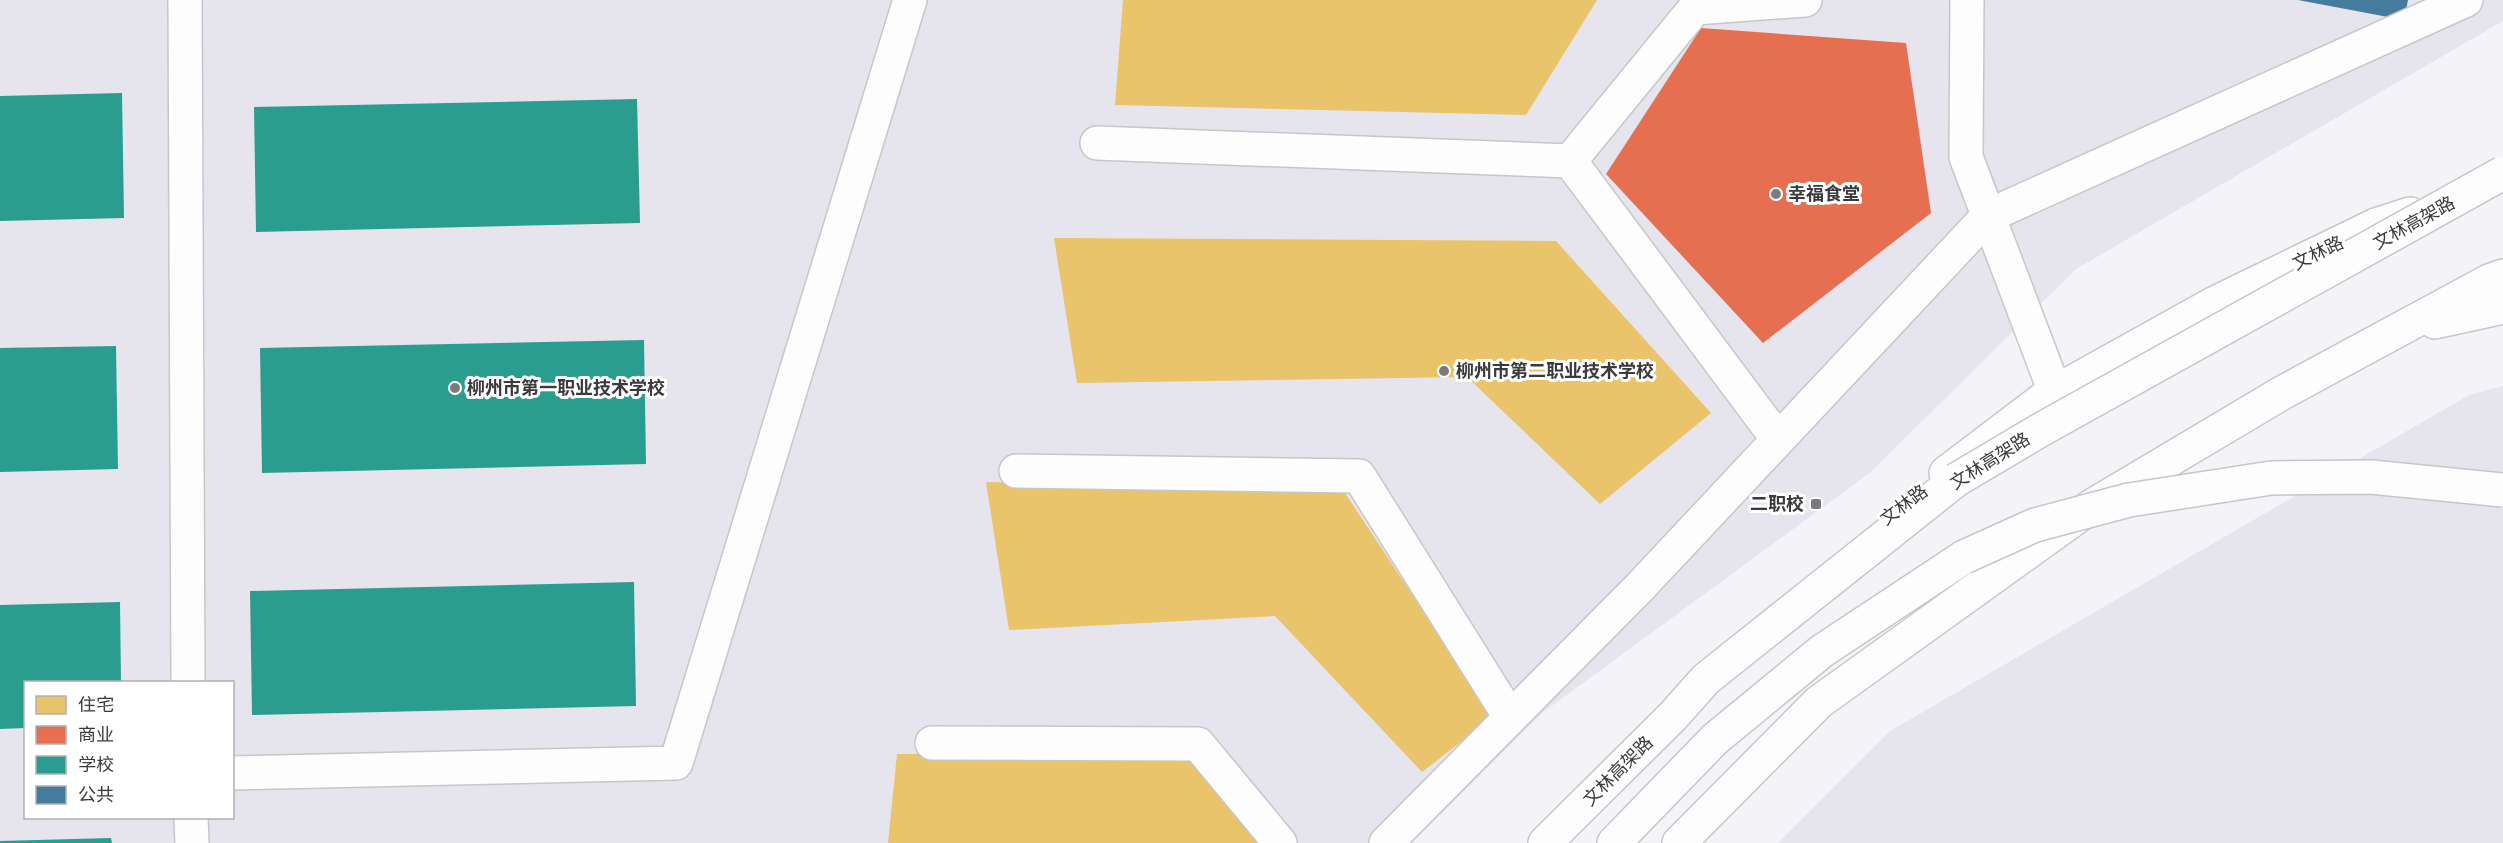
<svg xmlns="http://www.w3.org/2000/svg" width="2503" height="843" font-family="'Fira Sans','Noto Sans SC',sans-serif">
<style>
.built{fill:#e6e4ed;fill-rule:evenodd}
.homes{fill:#e9c46a}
.shops{fill:#e76f51}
.schools{fill:#2a9d8f}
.public{fill:#457b9d}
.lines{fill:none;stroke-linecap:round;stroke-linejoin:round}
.minor-casing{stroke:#c7c6c9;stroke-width:36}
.secondary-casing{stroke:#c7c6c9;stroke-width:36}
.trunk-casing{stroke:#c7c6c9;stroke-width:36}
.minor{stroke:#fdfdfe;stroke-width:33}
.secondary{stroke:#fdfdfe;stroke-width:33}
.trunk{stroke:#fdfdfe;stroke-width:33}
.trunk-bridge-casing{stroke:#c7c6c9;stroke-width:36;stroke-linecap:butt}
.trunk-bridge{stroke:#fdfdfe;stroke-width:33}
.poi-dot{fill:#7b7b7d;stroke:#fff;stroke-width:2}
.labels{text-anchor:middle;stroke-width:6;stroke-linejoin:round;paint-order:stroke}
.poi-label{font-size:18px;font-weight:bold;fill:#3a3a3c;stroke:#fff;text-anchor:start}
.street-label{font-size:18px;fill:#3a3a3c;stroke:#fff}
</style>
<rect width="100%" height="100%" fill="#f4f3f7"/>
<!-- built -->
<g class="built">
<path d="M 0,0 L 2503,0 L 2503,21 L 2076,269 L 1871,472 L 1542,713 L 1412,843 L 0,843 ZM 26,682 L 232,682 L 232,818 L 26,818 Z"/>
<polygon points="2503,386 2503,843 1778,843 1890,731 2469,395"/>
</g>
<!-- homes -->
<g class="homes">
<polygon points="1123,0 1597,0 1526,115 1115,105"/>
<polygon points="1054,238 1556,241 1711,413 1600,504 1467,377 1077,383"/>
<polygon points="986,482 1343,490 1493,717 1422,772 1275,616 1009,630"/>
<polygon points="1186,753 1274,843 888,843 897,754"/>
</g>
<!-- shops -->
<polygon class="shops" points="1701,28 1906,43 1931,213 1763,343 1606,174"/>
<!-- schools -->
<g class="schools">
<polygon points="122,93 124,218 0,221 0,96"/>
<polygon points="637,99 640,223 256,232 254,107"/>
<polygon points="644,340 646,464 262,473 260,348"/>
<polygon points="116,346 118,469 0,472 0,348"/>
<polygon points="634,582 636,706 252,715 250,591"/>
<polygon points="120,602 121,682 26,682 26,728 0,729 0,605"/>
<polygon points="111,838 112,843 0,843 0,841"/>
</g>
<!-- public -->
<polygon class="public" points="2298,0 2408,0 2404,20"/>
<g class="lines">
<!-- minor casing -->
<g class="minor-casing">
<g id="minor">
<polyline points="185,0 188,682"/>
<polyline points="1967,0 1966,157 2055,392"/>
<polyline points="1097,143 1570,161 1777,438"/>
<polyline points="1570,161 1695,8 1805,0"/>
<polyline points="1016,471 1359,476 1510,717"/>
<polyline points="932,743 1198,744 1280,843"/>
<polyline points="232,773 676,763 910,0"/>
<polyline points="191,818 192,843"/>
<polyline points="1386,843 1639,588 1988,216 2466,0"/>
</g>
</g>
<!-- secondary casing -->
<g class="secondary-casing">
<g id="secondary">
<polyline points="2435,322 2503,307"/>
<polyline points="1946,473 2046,397 2215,303 2376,225 2410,214"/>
<polyline points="1679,843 1819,702 2092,506 2282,393 2489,281 2503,276"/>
</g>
</g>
<!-- trunk casing -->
<g class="trunk-casing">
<g id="trunk">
<polyline points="1545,843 1673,716 1706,679 1956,480"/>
<polyline points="1614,843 1715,739 1822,651 1964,557"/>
</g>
</g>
<!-- minor -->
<use href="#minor" class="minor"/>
<!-- secondary -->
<use href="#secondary" class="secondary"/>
<!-- trunk -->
<use href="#trunk" class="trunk"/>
<!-- trunk-bridge casing -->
<g class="trunk-bridge-casing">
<g id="trunk-bridge">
<polyline points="1956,480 2042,429 2503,173"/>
<polyline points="1964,557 2035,525 2129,500 2271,478 2371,477 2503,490"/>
</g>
</g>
<!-- trunk-bridge -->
<use href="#trunk-bridge" class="trunk-bridge"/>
</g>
<!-- markers -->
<g class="poi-dot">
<circle cx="1776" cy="194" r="6"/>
<circle cx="1444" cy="371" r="6"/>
<circle cx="455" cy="388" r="6"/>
<rect x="1810" y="498" width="12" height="12" rx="3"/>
</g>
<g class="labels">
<!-- poi labels -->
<g class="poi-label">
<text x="1788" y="200">幸福食堂</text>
<text x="1456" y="377">柳州市第二职业技术学校</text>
<text x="467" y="394">柳州市第一职业技术学校</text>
<text x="1804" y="510" text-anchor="end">二职校</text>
</g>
<!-- street labels -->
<g class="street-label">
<text transform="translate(2414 223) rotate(-29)" y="6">文林高架路</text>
<text transform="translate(2318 253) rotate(-26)" y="6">文林路</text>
<text transform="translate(1990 461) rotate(-32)" y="6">文林高架路</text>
<text transform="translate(1904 505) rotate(-37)" y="6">文林路</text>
<text transform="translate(1618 771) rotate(-45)" y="6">文林高架路</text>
</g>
</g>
<!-- legend -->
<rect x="24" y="681" width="210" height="138" fill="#ffffff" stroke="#b0b0b1" stroke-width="1.5"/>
<rect x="36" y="696" width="30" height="18" fill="#e9c46a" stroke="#b0b0b1" stroke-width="1.5"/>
<text x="78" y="711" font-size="18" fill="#3a3a3c">住宅</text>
<rect x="36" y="726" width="30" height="18" fill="#e76f51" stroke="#b0b0b1" stroke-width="1.5"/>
<text x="78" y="741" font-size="18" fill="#3a3a3c">商业</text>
<rect x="36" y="756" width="30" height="18" fill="#2a9d8f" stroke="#b0b0b1" stroke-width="1.5"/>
<text x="78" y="771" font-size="18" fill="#3a3a3c">学校</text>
<rect x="36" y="786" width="30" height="18" fill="#457b9d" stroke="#b0b0b1" stroke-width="1.5"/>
<text x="78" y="801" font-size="18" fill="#3a3a3c">公共</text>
</svg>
